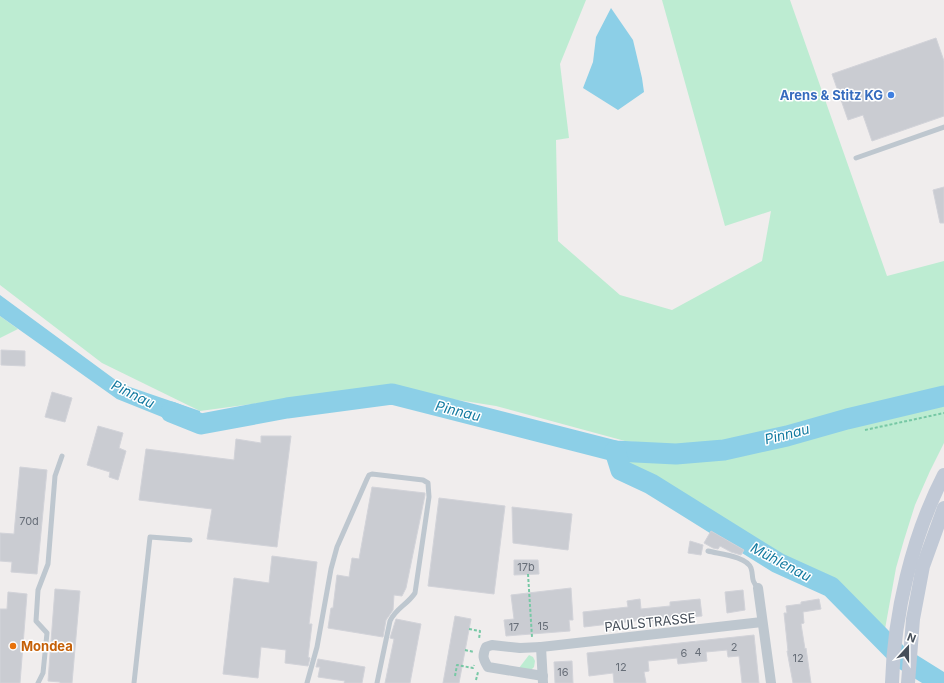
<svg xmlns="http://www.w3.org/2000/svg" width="944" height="683" font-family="Inter,sans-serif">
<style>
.green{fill:#bdecd2}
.water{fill:#8ccfe7}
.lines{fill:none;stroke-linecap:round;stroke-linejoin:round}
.river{stroke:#8ccfe7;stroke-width:21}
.building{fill:#caccd2;stroke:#d2d3d9}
.path{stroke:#77c8a5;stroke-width:2;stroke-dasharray:3 2;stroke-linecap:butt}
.service{stroke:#bec7cf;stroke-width:5}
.minor{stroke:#bec7cf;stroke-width:10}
.secondary{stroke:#c1c9d6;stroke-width:14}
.shop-dot{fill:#3f7fe0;stroke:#fff;stroke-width:1.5}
.food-dot{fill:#e8710a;stroke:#fff;stroke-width:1.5}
.labels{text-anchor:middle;stroke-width:3;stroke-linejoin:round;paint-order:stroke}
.number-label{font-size:11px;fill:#676e78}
.shop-label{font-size:13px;font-weight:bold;fill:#366cbe;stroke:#fff;text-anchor:end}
.street-label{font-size:13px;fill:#464f5a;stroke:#fff}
.food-label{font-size:13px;font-weight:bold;fill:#c56008;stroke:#fff;text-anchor:start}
.water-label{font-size:14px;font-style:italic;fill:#137aa0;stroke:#fff}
</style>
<rect width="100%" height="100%" fill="#f0eded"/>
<!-- green -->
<g class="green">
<polygon points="0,0 586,0 560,64 569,138 556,140 558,241 620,295 672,310 762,261 771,211 725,226 662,0 790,0 887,276 944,261 944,443 930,471 915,505 904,540 896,568 883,640 831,587 778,563 651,484 621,470 615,451 676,454 721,450 625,441 496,406 407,392 303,397 200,411 102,363 0,285"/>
<polygon points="0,316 18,329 0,338"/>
<polygon points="529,655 533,657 535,661 534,667 531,670 519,668"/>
</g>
<!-- water -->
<g class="water">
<polygon points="611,8 633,40 642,78 644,92 618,110 583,88 593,62 596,37"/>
<polygon points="0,295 121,384 200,411 197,431 117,399 0,316"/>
</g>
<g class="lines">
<!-- river -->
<g class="river">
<polyline points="171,412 201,424 287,408 392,394 615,451 676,454 724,450 787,436 847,419 944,396"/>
<polyline points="615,451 621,470 651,484 778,563 831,587 900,657 942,683"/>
</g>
</g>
<!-- building -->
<g class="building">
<polygon points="936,38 944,61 944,116 872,141 863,115 848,120 832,74"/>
<polygon points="944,187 944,223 940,223 933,190"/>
<polygon points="1,350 25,351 25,366 1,365"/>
<polygon points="52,392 72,398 65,422 45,417"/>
<polygon points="98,426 123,433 119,448 126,451 118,480 109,477 110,472 87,465"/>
<polygon points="261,436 291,436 277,547 207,539 212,509 139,500 146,449 234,460 236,439 261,443"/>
<polygon points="20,467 47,470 37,574 11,572 12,562 0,561 0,533 14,534"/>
<polygon points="372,487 425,493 425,495 406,588 402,596 394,595 393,610 386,620 383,637 328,628 331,608 333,608 337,575 349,577 352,558 359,559"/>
<polygon points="439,498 505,506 494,594 428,586"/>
<polygon points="512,507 572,514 568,550 513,543"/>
<polygon points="711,531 744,550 741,555 731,552 720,546 718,549 713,548 704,543"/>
<polygon points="690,541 703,545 701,555 688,553"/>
<polygon points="272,556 317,562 309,624 312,624 308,657 310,658 308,666 285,663 286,650 261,647 258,678 223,674 234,578 269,583"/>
<polygon points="514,560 538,560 539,574 514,575"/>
<polygon points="571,588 573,620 569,620 570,631 506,636 504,620 514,619 511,595"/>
<polygon points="55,589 80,591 72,683 60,683 60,682 48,681"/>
<polygon points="743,590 745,610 727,613 725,592"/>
<polygon points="8,592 27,594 20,683 0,683 0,609 7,609"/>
<polygon points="640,599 641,609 670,606 670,602 700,599 702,616 651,621 651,619 584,627 583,612 628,607 627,601"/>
<polygon points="819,599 821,609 803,612 804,623 801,624 805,649 806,648 811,683 793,683 787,651 788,651 784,613 787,613 786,606 801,604 801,602"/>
<polygon points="455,616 471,619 459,683 443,683"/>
<polygon points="396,619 421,624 410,683 385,683 394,639 390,638"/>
<polygon points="754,635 759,683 742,683 739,656 728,657 727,650 706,652 707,661 678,664 677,658 648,661 649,671 644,672 646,683 614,683 613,673 589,676 587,653"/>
<polygon points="318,659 365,667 362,683 344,683 345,681 318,677 320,667 316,667"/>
<polygon points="572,661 573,683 555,683 554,662"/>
</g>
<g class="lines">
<!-- path -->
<g class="path">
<polyline points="865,430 944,413"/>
<polyline points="528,574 532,637"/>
<polyline points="469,629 480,631 479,639"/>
<polyline points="465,650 474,652"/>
<polyline points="455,676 457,665 473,668 474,665"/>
<polyline points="476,680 478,672"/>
</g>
<!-- service -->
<g class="service">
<polyline points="856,158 944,127"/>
<path d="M 708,551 C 719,554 746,556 751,568 C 754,577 750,579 758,588"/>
<polyline points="38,683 43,673 47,633 36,621 38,590 48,564 55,476 62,456"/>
<polyline points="134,683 150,537 190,540"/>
<path d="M 307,683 L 317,647 L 331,569 L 337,547 L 367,479 L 369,475 L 372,474 L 423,480 L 428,483 L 429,497 L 415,593 C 407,605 396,608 390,621 L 377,683"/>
</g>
<!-- minor -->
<g class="minor">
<polyline points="758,588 771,683"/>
<path d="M 541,647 L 520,648 L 492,645 L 486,647 C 482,656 483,659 488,667 L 543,676"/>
<polyline points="543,683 541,647 762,622"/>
</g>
<!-- secondary -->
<g class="secondary">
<path d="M 892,683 C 894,614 912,537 944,475"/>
<polyline points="908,683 913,619 923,566 944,508"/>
</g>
</g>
<!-- markers -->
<circle class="shop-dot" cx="891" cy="95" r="4"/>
<circle class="food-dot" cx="13" cy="646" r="4"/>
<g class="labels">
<!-- number labels -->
<g class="number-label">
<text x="29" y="525">70d</text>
<text x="526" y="571">17b</text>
<text x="543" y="630">15</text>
<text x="514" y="631">17</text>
<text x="734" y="651">2</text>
<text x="698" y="656">4</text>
<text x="684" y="657">6</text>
<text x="798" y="662">12</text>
<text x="621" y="671">12</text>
<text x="563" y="676">16</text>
</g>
<!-- shop labels -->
<g class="shop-label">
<text x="883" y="100">Arens &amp; Stitz KG</text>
</g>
<!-- street labels -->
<g class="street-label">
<text transform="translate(650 622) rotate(-6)" y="5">PAULSTRASSE</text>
</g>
<!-- food labels -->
<g class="food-label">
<text x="21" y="651">Mondea</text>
</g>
<!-- water labels -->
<g class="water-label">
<text transform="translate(133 394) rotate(26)" y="5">Pinnau</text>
<text transform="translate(458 411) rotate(14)" y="5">Pinnau</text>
<text transform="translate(787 434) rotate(-14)" y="5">Pinnau</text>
<text transform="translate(781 562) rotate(28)" y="5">Mühlenau</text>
</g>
</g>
<!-- north arrow -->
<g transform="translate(908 647) rotate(21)" stroke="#ffffff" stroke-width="3" paint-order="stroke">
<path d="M0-3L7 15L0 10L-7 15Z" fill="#464f5a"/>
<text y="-6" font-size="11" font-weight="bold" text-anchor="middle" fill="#464f5a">N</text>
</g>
</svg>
